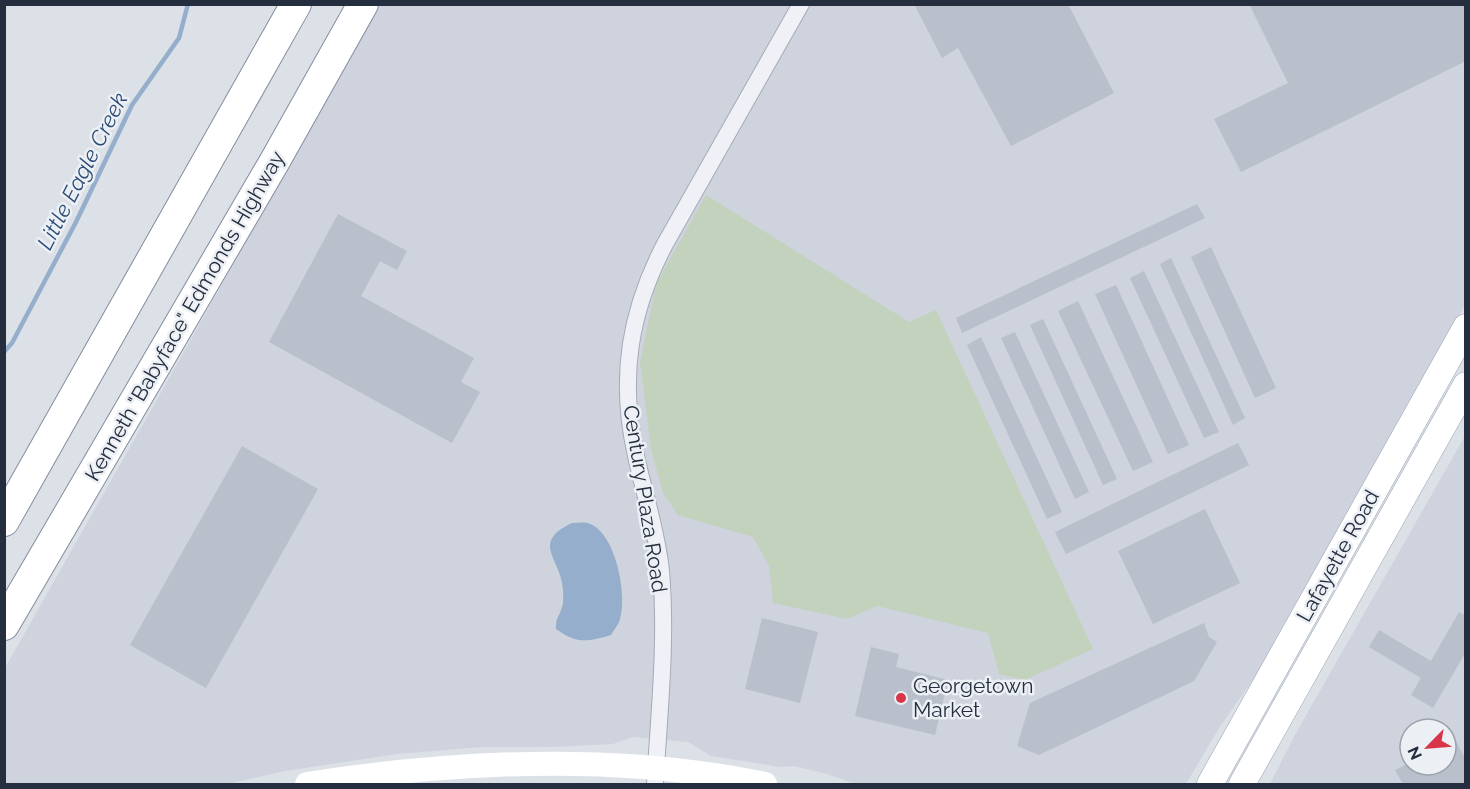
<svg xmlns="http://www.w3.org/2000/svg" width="1470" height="789" font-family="Raleway,sans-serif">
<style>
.built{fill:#ced3dd;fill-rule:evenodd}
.green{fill:#c2d2bd}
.water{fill:#94aecb}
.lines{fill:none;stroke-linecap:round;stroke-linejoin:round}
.stream{stroke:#94aecb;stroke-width:4.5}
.building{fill:#b9bfcb}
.street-casing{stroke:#a5abb5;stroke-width:18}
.primary-casing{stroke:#9ba4b4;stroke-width:27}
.highway-casing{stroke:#828da0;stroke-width:32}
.street{stroke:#eff1f6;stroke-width:16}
.secondary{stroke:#fff;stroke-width:24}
.primary{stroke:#fff;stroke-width:26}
.highway{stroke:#fff;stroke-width:30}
.poi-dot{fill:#d9354a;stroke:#ecf0f5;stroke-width:2}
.labels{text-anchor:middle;stroke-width:5;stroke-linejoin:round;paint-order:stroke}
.street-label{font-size:21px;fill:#252e3f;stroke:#ecf0f5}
.poi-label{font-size:21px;fill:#252e3f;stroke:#ecf0f5;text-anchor:start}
.water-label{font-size:22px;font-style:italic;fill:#2c4c76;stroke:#ecf0f5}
</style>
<rect width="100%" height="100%" fill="#dce1e8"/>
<!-- built -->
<g class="built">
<polygon points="380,5 1465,5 1465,305 1264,664 1219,728 1186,784 855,784 827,774 794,766 781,767 711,756 688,742 633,737 613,744 553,747 483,747 397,754 285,771 228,784 5,784 5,668"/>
<path d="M 1465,436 L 1465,784 L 1270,784 L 1296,733 ZM 1410,729 L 1446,729 L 1446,765 L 1410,765 Z"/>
</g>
<!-- green -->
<polygon class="green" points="706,195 909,322 936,310 1093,649 1025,680 999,674 988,633 877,606 847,619 773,603 769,566 753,537 678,515 663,493 651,449 640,362 656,284"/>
<!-- water -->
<path class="water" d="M 572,523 C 577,523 583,522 587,523 C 615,529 628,595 620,619 C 619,624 614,630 611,635 C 587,642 577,644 556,629 C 556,616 559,618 562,607 C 564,603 563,594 563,589 C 561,558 530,543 572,523 Z"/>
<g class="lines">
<!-- stream -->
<polyline class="stream" points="4,352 12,343 76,222 132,105 179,38 188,4"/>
</g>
<!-- building -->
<g class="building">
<polygon points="914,4 1068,4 1114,93 1011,146 958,48 942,58"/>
<polygon points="1249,4 1466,4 1466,61 1241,172 1214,119 1288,83"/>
<polygon points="1197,204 1205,218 962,333 956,318"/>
<polygon points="338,214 407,251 397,270 380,261 361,296 474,358 461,382 480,392 452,443 269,342"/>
<polygon points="1211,247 1276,388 1255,398 1191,257"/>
<polygon points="1171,258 1245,418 1233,425 1160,264"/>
<polygon points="1144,271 1219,432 1204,438 1130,278"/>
<polygon points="1116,285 1189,445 1168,454 1095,294"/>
<polygon points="1078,301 1153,462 1133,471 1058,311"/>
<polygon points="1043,319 1117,479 1103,485 1030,325"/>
<polygon points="1015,332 1089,492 1075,499 1001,338"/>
<polygon points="981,337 1062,512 1047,519 967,345"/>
<polygon points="1238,443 1249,465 1066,554 1055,532"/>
<polygon points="242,446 318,489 206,688 130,645"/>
<polygon points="1205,509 1240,583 1153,624 1118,551"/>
<polygon points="1459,612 1466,616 1466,652 1433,708 1411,695 1421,678 1369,647 1379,630 1431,661"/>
<polygon points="762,618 818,632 800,703 745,689"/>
<polygon points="1204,623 1209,637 1217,642 1194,681 1039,755 1017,746 1030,703"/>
<polygon points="871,647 899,654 896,667 948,680 935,735 855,716"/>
<polygon points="1456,741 1466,760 1466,784 1403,784 1395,770 1410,763 1410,765 1446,765 1446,746"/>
</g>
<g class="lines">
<!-- street casing -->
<g class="street-casing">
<path id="street" d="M 655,784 C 659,714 667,641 661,571 C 657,530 643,491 635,451 C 619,376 630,311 665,244 L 801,4"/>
</g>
<!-- primary casing -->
<g class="primary-casing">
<g id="primary">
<polyline points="1210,784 1466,327"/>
<polyline points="1242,784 1466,385"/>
</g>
</g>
<!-- highway casing -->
<g class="highway-casing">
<g id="highway">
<polyline points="4,521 296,4"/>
<polyline points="4,625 276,159 363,4"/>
</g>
</g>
<!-- street -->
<use href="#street" class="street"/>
<!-- secondary -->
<path class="secondary" d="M 307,784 C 456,761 617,753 765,784"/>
<!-- primary -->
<use href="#primary" class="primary"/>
<!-- highway -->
<use href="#highway" class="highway"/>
</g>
<!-- markers -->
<circle class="poi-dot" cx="901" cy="698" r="6"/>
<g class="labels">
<!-- street labels -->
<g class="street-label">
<text transform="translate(185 316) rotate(-60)" y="7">Kenneth "Babyface" Edmonds Highway</text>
<text transform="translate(645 499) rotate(81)" y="7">Century Plaza Road</text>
<text transform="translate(1338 556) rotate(-61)" y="7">Lafayette Road</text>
</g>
<!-- poi labels -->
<g class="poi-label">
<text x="913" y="693">Georgetown<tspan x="913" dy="24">Market</tspan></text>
</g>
<!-- water labels -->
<g class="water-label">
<text transform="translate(82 171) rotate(-63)" y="8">Little Eagle Creek</text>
</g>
</g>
<!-- border -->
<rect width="1470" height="789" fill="none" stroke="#252e3f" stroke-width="12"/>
<!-- north arrow -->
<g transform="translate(1428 747) rotate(245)"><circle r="28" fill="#ecf0f5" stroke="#9ca2ac" stroke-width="1.5"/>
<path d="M0-4.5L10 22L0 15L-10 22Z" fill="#d9354a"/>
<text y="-9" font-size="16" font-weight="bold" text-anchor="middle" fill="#252e3f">N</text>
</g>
</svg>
